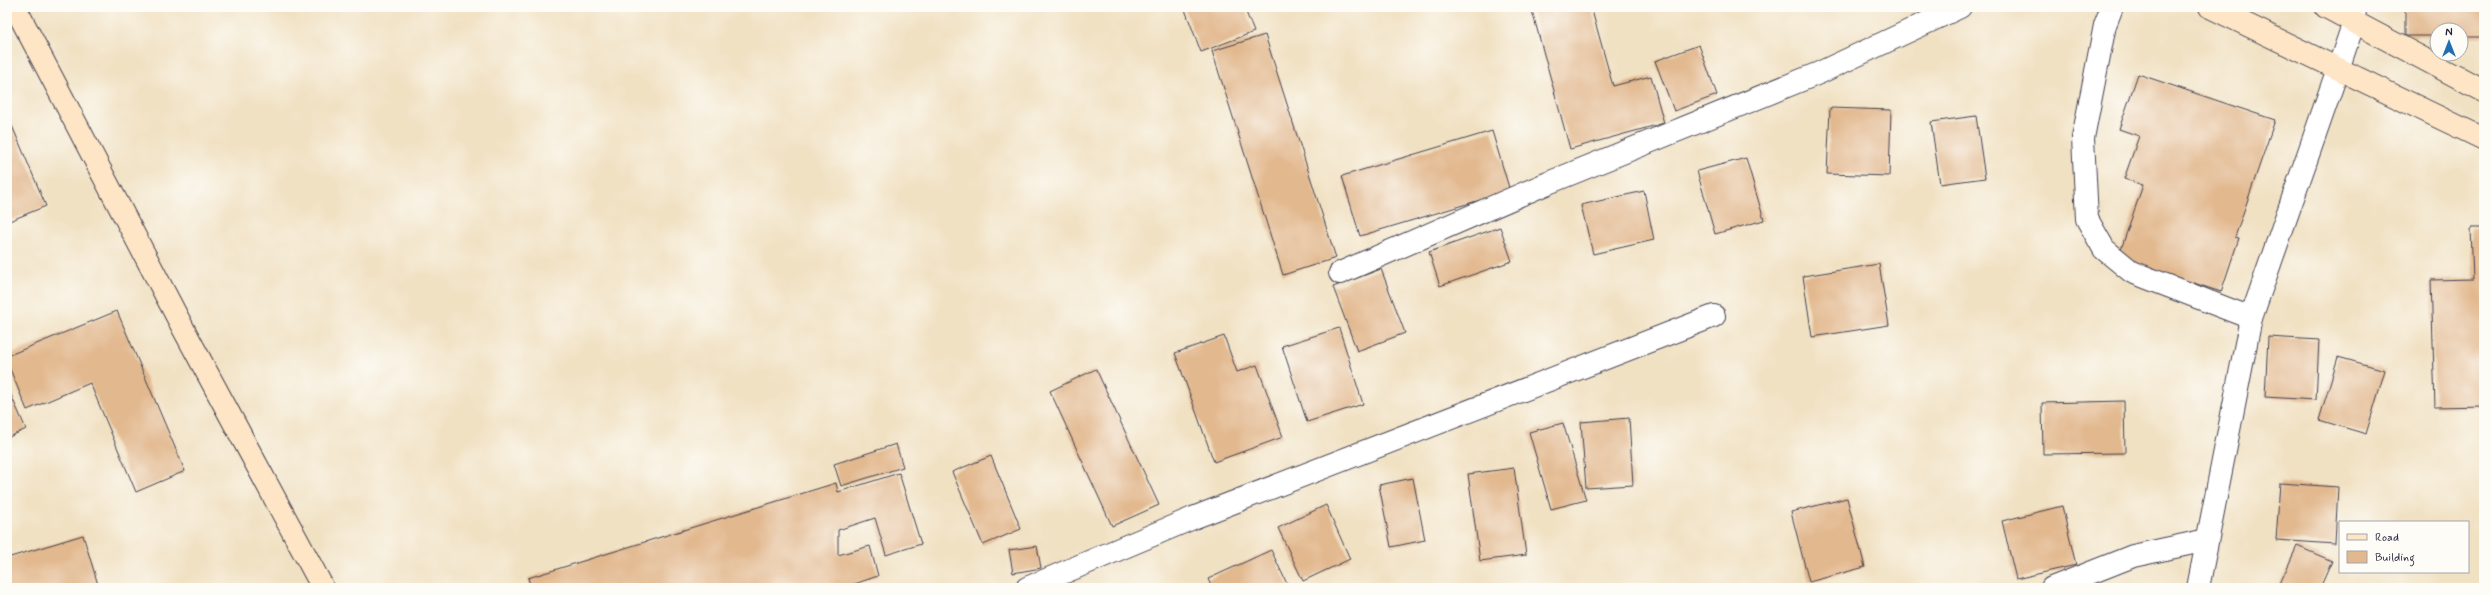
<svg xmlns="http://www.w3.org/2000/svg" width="2491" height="595" font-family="Mynerve,sans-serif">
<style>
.building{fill:#e2b88e}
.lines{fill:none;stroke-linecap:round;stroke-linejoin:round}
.street-casing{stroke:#413f4f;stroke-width:24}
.secondary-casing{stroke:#413f4f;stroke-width:24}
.street{stroke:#fff;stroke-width:22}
.secondary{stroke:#fde5c5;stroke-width:22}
</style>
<rect width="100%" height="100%" fill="#fdfcf7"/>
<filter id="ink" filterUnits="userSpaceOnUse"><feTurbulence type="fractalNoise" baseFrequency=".025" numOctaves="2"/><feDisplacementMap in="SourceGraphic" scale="8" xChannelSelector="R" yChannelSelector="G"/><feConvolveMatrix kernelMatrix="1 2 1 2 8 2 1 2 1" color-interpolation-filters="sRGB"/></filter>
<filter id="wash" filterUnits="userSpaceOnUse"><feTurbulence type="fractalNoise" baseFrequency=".012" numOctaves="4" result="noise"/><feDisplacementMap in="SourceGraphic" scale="16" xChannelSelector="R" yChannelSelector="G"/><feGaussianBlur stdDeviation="0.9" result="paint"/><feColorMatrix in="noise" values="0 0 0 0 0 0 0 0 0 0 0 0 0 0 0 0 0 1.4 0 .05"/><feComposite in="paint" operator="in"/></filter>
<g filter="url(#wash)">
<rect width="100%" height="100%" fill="#f1e1c3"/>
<g id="blocks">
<!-- building -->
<g class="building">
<polygon points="1184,7 1244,7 1254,32 1201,52"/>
<polygon points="1531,7 1591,7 1613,86 1651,76 1664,123 1570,149"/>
<polygon points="2405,7 2484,7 2484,37 2461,37 2461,30 2437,30 2437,36 2405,36"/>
<polygon points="1265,35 1336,258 1283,275 1212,51"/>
<polygon points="1699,45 1717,95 1674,111 1655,61"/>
<polygon points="2138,74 2275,120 2235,237 2239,238 2221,292 2118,258 2143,185 2124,179 2139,136 2119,129"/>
<polygon points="1830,108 1891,110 1889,176 1827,174"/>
<polygon points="7,114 46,206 7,222"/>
<polygon points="1976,116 1985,178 1940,184 1931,122"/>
<polygon points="1492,131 1510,191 1360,236 1342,176"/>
<polygon points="1746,158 1764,220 1715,234 1697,171"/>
<polygon points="1644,191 1654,240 1593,254 1581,205"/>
<polygon points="1500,227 1512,261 1440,286 1429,252"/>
<polygon points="2471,228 2484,228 2484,406 2435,407 2431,280 2473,279"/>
<polygon points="1879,264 1889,325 1812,337 1803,276"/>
<polygon points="1381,269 1405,333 1357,351 1333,287"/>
<polygon points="117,311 185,471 136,492 90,383 27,410 7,362 7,356"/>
<polygon points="1339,328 1363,404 1307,422 1282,346"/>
<polygon points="1224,336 1237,372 1257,365 1283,437 1214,462 1175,353"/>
<polygon points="2268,337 2319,340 2316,400 2265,397"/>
<polygon points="2338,357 2385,370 2366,434 2319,420"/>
<polygon points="1096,369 1159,505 1112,526 1050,391"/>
<polygon points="7,386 26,429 7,438"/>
<polygon points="2124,401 2125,453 2043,454 2042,403"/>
<polygon points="1629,418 1633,485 1586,488 1581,422"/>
<polygon points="1563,423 1586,500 1551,509 1529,432"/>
<polygon points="896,444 903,467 841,486 834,464"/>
<polygon points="991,456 1021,529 983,545 952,472"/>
<polygon points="1514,468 1526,555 1480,561 1468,474"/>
<polygon points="899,473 921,544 886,555 875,518 838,530 838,555 870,546 878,576 842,588 531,588 528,578 836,483 838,492"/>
<polygon points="1413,478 1425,540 1391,547 1379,485"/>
<polygon points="2280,483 2338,487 2335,544 2276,540"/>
<polygon points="1847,498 1865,567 1809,582 1791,512"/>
<polygon points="1326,505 1350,559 1303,581 1278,528"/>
<polygon points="2062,506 2076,565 2016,579 2002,521"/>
<polygon points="83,535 99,588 7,588 7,558"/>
<polygon points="1037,546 1041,568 1013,573 1009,550"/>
<polygon points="2297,546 2332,561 2320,588 2278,588"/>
<polygon points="1271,550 1289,588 1212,588 1208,579"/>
</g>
</g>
</g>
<g filter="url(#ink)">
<use href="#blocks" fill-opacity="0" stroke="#413f4f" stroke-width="1"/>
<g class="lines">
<!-- street casing -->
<g class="street-casing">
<g id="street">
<polyline points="2112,7 2105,25 2083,138 2087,219 2104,249 2132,272 2251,318"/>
<polyline points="1340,273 1548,183 1819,73 1960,7"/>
<polyline points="1027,588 1193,518 1714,316"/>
<polyline points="2052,588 2133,556 2207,540"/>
<polyline points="2198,588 2251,318 2338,69 2354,22 2355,7"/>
</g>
</g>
<!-- secondary casing -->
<g class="secondary-casing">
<g id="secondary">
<polyline points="15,7 184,330 323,588"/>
<polyline points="2210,7 2484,139"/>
<polyline points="2326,7 2484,91"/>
</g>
</g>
<!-- street -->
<use href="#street" class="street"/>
<!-- secondary -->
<use href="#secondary" class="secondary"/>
</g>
</g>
<!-- margin -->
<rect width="2491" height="595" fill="none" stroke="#fdfcf7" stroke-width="24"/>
<!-- legend -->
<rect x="2339" y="521" width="130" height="52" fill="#fdfcf7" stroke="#a5a5ac"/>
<rect x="2347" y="534" width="20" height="6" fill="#fde5c5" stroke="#a5a5ac"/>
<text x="2375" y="541" font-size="12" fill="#22223b">Road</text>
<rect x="2347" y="551" width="20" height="12" fill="#e2b88e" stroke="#a5a5ac"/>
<text x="2375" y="561" font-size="12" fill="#22223b">Building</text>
<!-- north arrow -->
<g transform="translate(2449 42)"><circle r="19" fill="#fdfcf7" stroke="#a5a5ac"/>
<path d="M0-3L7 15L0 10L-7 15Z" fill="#1f6fb2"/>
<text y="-6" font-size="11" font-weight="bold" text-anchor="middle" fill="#22223b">N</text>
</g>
</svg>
